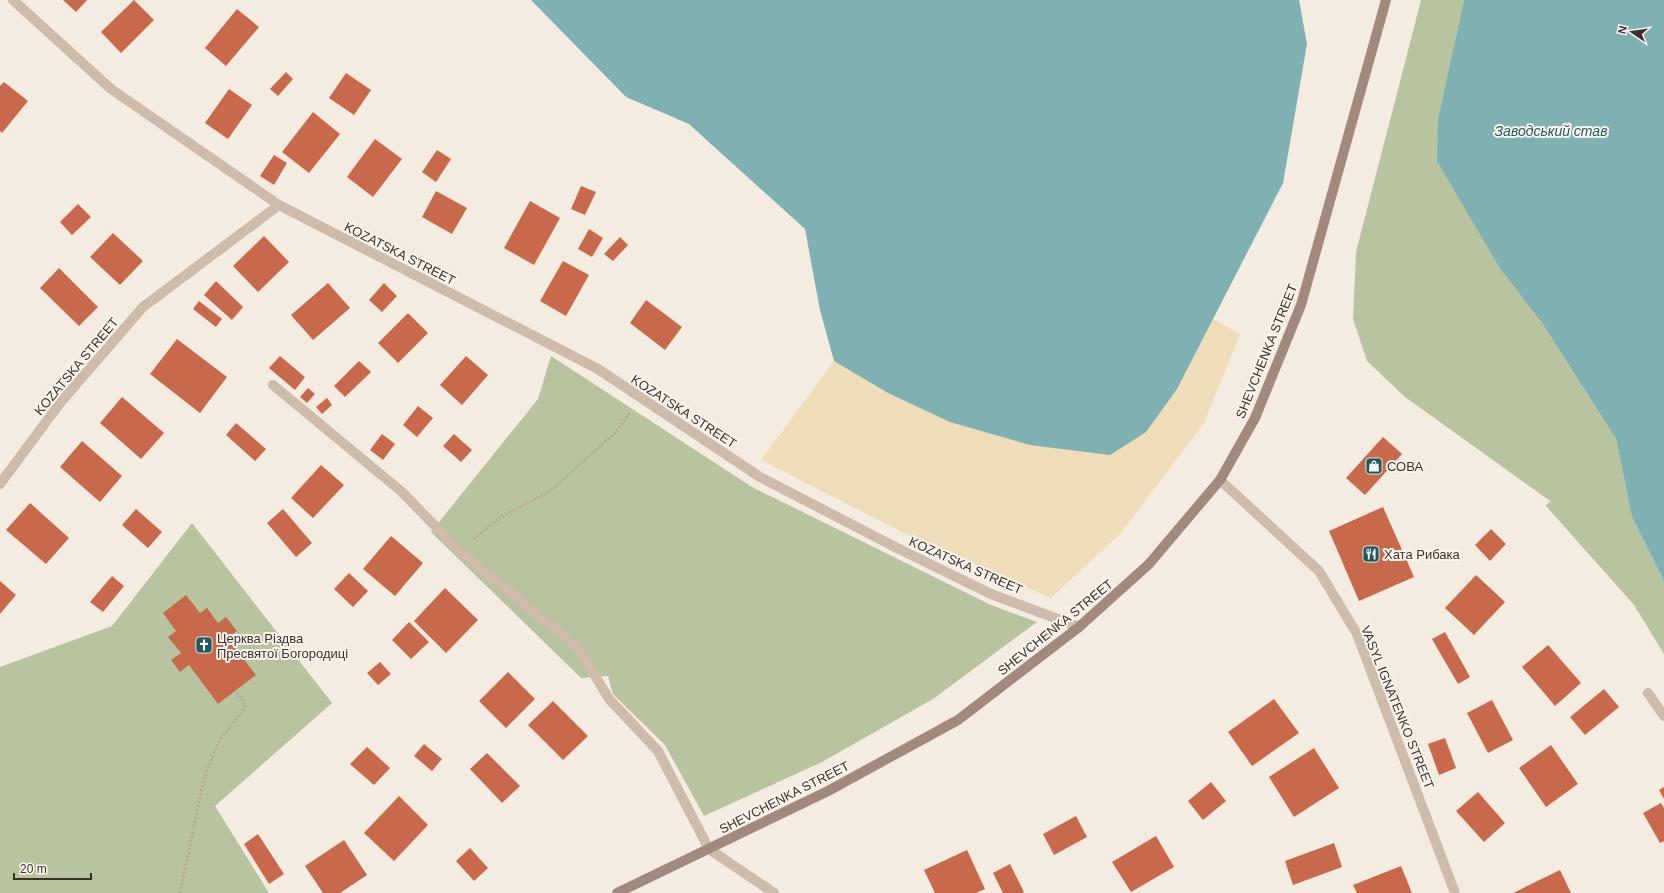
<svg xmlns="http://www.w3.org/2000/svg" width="1664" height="893" font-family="Helvetica,sans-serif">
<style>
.green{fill:#b8c4a0}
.sand{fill:#efdcb8}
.water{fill:#7fb0b2}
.building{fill:#c8694b}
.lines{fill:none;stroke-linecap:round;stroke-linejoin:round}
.path{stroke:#b9a596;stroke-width:2.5;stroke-dasharray:2 2;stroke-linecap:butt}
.lane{stroke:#cdbbac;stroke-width:10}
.street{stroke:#cdbbac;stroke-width:10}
.secondary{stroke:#a18a7d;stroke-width:10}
.labels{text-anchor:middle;stroke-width:4;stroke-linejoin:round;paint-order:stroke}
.street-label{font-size:13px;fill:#3b302b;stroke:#fbf5ee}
.poi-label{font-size:13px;fill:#3b302b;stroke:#fbf5ee;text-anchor:start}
.water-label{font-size:14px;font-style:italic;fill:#1f5a5e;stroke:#fbf5ee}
</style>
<rect width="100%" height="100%" fill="#f4ebe1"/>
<!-- green -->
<g class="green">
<polygon points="1421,0 1464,0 1438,118 1501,270 1542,323 1616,439 1632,517 1664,581 1664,654 1634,605 1546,506 1550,501 1405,397 1367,361 1353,319 1356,252"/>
<polygon points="551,356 752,487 991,605 1037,622 933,699 822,762 704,816 665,745 613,694 608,676 581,678 431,532 538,399"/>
<polygon points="192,523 332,703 215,806 269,893 0,893 0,667 112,626"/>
</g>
<!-- sand -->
<polygon class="sand" points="1213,319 1240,334 1204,423 1120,534 1051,598 908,535 761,460 834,361 888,393 1177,389"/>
<!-- water -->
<g class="water">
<polygon points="531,0 1299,0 1307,44 1283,183 1177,389 1146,432 1110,455 1030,445 950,422 888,393 834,361 820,310 805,229 689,124 626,97"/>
<polygon points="1464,0 1664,0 1664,581 1632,517 1616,439 1542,323 1501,270 1437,161 1438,118"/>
</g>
<!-- building -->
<g class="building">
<polygon points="63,0 87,0 76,12"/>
<polygon points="134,0 154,20 121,53 101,32"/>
<polygon points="237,9 259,27 226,66 205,48"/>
<polygon points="286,72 293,79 278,96 270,89"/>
<polygon points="346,73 371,90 354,115 329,98"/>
<polygon points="4,82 28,101 2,133 0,131 0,86"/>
<polygon points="229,89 252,105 228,139 205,123"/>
<polygon points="313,112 340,134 309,173 282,152"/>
<polygon points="375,139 402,159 373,197 347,177"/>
<polygon points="437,150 451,159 436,182 422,172"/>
<polygon points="274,155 287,163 274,185 260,176"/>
<polygon points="581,186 596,192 585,215 571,209"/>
<polygon points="436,191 467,208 452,234 422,217"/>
<polygon points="530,201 560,218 534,265 504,248"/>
<polygon points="78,204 91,217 72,235 60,222"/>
<polygon points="589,229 603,238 592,257 578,249"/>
<polygon points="113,233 143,261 120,285 90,257"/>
<polygon points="264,236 289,262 258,292 233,266"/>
<polygon points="620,237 628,245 613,261 604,254"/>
<polygon points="563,261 589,275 566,316 540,301"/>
<polygon points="59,268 98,307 79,326 40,288"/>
<polygon points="216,281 243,307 232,320 204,295"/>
<polygon points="328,283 350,308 313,340 291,315"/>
<polygon points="384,283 397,296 382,312 369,300"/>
<polygon points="646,300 682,327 665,350 630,323"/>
<polygon points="199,301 222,319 216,327 193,309"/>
<polygon points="408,313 428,333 398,363 378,343"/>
<polygon points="177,339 227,377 200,413 150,374"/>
<polygon points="280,356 305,377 295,390 269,368"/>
<polygon points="466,356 488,375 462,405 440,385"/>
<polygon points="359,361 371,372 345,397 334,386"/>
<polygon points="308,388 315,394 307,403 300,397"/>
<polygon points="122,397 164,433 141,459 100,423"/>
<polygon points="327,398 332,405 322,414 316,407"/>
<polygon points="418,406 433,418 417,437 403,425"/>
<polygon points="236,423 266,449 255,461 226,435"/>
<polygon points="382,434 395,444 383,460 370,450"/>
<polygon points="454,434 472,450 461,462 443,446"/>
<polygon points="1383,437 1402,454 1365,495 1346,478"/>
<polygon points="82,441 122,476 100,502 60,467"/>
<polygon points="321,465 344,485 313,518 291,498"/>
<polygon points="30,503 69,538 46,564 6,530"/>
<polygon points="1383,507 1414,577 1359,601 1329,531"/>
<polygon points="136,509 162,532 148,548 122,525"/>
<polygon points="283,509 312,543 296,557 267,523"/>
<polygon points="1491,529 1506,544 1490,561 1475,545"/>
<polygon points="391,536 423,563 395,596 363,569"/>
<polygon points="349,573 368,591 353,607 334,589"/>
<polygon points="1476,575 1505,602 1474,635 1445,608"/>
<polygon points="112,576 124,586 103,612 90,602"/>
<polygon points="0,581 16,595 0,614"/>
<polygon points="445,588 478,620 446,653 414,621"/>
<polygon points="186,595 200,613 207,608 218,623 226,617 237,631 227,638 256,675 218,704 189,665 180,672 171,660 181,653 168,637 176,631 163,613"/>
<polygon points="409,622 429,642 411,659 392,640"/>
<polygon points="1445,632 1470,677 1458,684 1432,639"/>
<polygon points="1548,645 1581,683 1555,706 1522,667"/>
<polygon points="380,662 391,674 378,685 367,673"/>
<polygon points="508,672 535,699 506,728 479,701"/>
<polygon points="1604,689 1619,707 1585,735 1570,717"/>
<polygon points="1274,699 1299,733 1252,766 1228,732"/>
<polygon points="1492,700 1513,740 1488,753 1467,713"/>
<polygon points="553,701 588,736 563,760 528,725"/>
<polygon points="1445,738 1456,768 1439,775 1428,744"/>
<polygon points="424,744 442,759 432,771 414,756"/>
<polygon points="1551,745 1578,784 1546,807 1519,768"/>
<polygon points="367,747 390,768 374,785 350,764"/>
<polygon points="1314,748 1339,788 1294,817 1269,777"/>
<polygon points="487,753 520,786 502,803 470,769"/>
<polygon points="1211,782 1226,801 1203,820 1188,801"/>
<polygon points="1664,787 1664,799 1659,790"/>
<polygon points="1478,792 1505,823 1484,842 1456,811"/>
<polygon points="399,796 428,825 394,861 364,833"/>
<polygon points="1661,803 1664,808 1664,841 1660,843 1643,813"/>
<polygon points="1076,816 1087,837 1054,855 1043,834"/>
<polygon points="258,834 284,874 269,884 244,844"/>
<polygon points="1156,836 1174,867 1131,892 1112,862"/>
<polygon points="344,840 367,875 340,893 323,893 305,866"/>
<polygon points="1334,843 1342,867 1293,885 1285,861"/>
<polygon points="470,848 488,868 474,881 456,861"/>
<polygon points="967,850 985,889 976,893 935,893 924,870"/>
<polygon points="1010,864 1024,892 1022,893 1003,893 993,873"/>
<polygon points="1401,866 1412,893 1357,893 1353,885"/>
<polygon points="1560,870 1571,893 1513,893"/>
</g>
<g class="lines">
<!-- path -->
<g class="path">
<polyline points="474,539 499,518 550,491 615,433 630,413"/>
<polyline points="180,893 204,778 219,741 246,706 236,691"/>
</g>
<!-- lane -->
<polyline class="lane" points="273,385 402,492 459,551 579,649 609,699 658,751 709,849"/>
<!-- street -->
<g class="street">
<polyline points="13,0 111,89 279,205 598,369 760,477 897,548 991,594 1079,627"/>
<polyline points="1220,480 1319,571 1357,634 1455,893"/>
<polyline points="0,484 60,403 143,307 279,205"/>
<polyline points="1648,693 1664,716"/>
<polyline points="709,849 774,893"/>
</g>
<!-- secondary -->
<polyline class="secondary" points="617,893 828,791 958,720 1079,627 1149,564 1220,480 1255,418 1301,305 1386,0"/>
</g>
<!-- icons -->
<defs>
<g id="shop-square" transform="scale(0.9)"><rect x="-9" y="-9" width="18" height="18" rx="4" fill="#1f5a5e" stroke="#fbf5ee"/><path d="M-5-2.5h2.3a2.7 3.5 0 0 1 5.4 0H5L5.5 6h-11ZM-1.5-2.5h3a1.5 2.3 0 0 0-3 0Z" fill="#fff"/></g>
<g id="restaurant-square" transform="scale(0.9)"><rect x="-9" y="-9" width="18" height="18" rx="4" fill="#1f5a5e" stroke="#fbf5ee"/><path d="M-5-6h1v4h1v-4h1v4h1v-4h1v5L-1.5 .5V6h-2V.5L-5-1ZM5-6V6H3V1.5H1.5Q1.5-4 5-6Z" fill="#fff"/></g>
<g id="church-square" transform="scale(0.9)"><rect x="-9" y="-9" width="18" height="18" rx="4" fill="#1f5a5e" stroke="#fbf5ee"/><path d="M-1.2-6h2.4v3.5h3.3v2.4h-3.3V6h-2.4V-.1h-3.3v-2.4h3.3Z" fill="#fff"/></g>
</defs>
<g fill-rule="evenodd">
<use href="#shop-square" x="1374" y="466"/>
<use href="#restaurant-square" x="1371" y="554"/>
<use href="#church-square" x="204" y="645"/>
</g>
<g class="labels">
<!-- street labels -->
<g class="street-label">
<text transform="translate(400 253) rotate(27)" y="5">KOZATSKA STREET</text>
<text transform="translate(1266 351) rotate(-68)" y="5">SHEVCHENKA STREET</text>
<text transform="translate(76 366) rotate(-50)" y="5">KOZATSKA STREET</text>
<text transform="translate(684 411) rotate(33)" y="5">KOZATSKA STREET</text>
<text transform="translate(966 565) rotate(24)" y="5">KOZATSKA STREET</text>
<text transform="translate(1055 627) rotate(-39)" y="5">SHEVCHENKA STREET</text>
<text transform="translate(1398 707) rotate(68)" y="5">VASYL IGNATENKO STREET</text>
<text transform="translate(784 797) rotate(-27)" y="5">SHEVCHENKA STREET</text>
</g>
<!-- poi labels -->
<g class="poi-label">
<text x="1387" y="471">СОВА</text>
<text x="1384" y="559">Хата Рибака</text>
<text x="217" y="643">Церква Різдва<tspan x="217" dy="15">Пресвятої Богородиці</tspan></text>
</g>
<!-- water labels -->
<g class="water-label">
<text x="1551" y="136">Заводський став</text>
</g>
</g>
<!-- north arrow -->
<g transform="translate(1632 32) rotate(283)" stroke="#fbf5ee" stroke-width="3" paint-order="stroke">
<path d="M0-3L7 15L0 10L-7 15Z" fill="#3b302b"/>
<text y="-6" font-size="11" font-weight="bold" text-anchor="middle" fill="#3b302b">N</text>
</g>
<!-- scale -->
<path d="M14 873v6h77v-6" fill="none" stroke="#3b302b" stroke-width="2"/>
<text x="20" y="873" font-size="12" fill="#3b302b" stroke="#fbf5ee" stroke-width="3" paint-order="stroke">20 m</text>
</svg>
